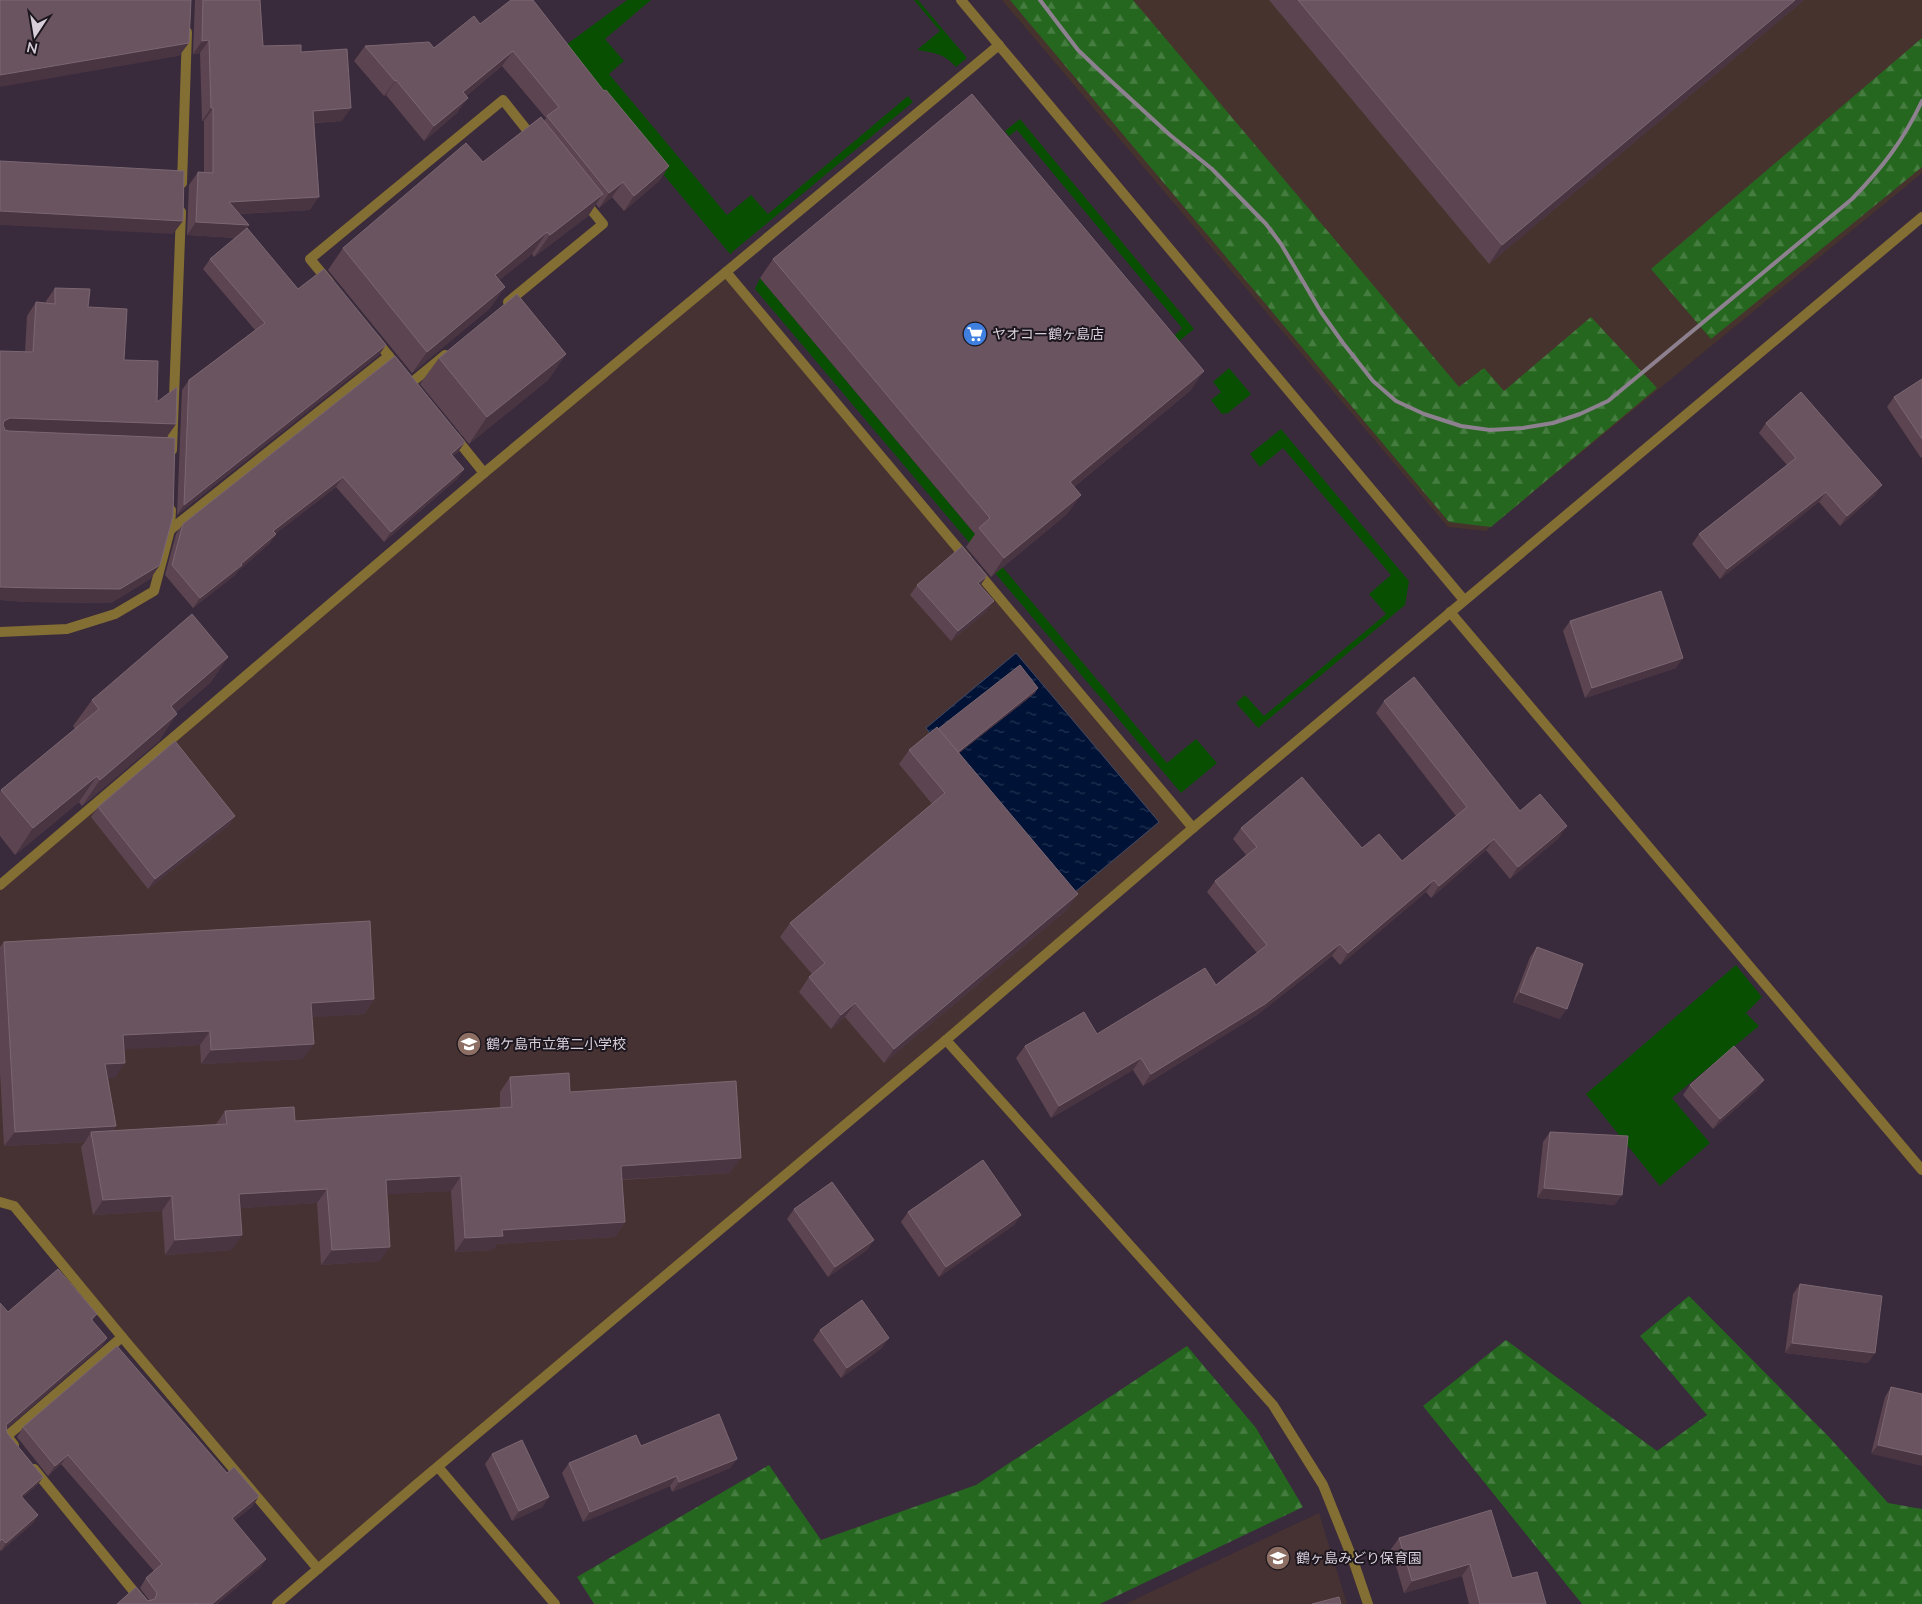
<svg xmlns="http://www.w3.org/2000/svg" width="1922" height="1604" font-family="Lato,'Noto Sans JP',sans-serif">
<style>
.industrial{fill:#46332d}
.education{fill:#463232}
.grass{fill:#084f02}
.forest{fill:url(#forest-firs)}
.water{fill:url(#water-ripples);stroke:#414a66}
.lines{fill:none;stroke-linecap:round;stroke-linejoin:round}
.minor{stroke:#836e33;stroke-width:10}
.tertiary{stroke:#836e33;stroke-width:10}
.rail{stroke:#8d818f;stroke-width:4}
.wall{fill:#5c4550}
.shaded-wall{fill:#493442}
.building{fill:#6a545f;stroke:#7b6772}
.labels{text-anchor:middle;stroke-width:4;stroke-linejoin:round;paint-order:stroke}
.poi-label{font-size:14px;fill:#d8ceda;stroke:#1c161e;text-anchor:start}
</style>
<defs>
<pattern id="forest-firs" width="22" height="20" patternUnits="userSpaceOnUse" patternTransform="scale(1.25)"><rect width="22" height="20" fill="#266720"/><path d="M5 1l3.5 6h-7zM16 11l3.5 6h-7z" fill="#457c40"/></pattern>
<pattern id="water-ripples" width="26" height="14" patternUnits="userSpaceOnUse" patternTransform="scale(1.25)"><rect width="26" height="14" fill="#001235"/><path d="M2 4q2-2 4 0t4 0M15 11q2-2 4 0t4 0" fill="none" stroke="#243352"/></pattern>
</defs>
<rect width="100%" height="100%" fill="#392a3c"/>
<!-- industrial -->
<polygon class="industrial" points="1002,0 1922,0 1922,173 1486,531 1448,527"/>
<!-- education -->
<g class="education">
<polygon points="726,272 1193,828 318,1569 14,1206 0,1202 0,885"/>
<polygon points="1319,1513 1347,1604 1125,1604"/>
</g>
<!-- grass -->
<g class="grass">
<polygon points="627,0 651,0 605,39 624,61 609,74 727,215 751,195 768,214 908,96 913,102 730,254 559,50"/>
<path d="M 914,0 L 918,0 L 967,58 L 956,67 C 943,53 935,53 917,50 L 940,31 Z"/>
<polygon points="1020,119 1194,329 1179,341 1175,335 1182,328 1017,130 1009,136 1005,131"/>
<polygon points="760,278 1167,763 1196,739 1217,763 1181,793 755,289"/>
<polygon points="1229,368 1251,394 1228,413 1222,414 1211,400 1221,392 1213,382"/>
<polygon points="1281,429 1409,581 1405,605 1258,728 1236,703 1245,695 1264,716 1386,614 1369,594 1391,575 1283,448 1260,467 1250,454"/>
<polygon points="1736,965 1762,997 1746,1013 1759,1026 1672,1098 1710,1143 1660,1186 1586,1094"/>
</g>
<!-- forest -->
<g class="forest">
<polygon points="1010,0 1133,0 1459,387 1484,368 1504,391 1591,317 1657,388 1491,527 1449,522"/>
<polygon points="1922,38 1922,167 1711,339 1651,269"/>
<polygon points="1689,1296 1830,1438 1888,1503 1922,1509 1922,1604 1582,1604 1423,1406 1506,1340 1657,1451 1707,1415 1640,1336"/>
<polygon points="1187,1346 1256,1428 1303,1507 1100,1604 594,1604 577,1577 769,1465 821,1540 976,1485"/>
</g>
<!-- water -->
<polygon class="water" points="1016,653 1159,822 1069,897 926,728"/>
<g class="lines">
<!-- minor -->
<g class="minor">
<polyline points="961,0 1464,600"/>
<polyline points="182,183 187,32"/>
<polyline points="329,282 310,259 503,100 534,139"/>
<polyline points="508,302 603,224 584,201"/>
<polyline points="376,340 400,370"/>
<polyline points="411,383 445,355"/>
<polyline points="455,437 484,473"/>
<polyline points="172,450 181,212"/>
<polyline points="170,530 389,356"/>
<polyline points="967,559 726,272 999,45"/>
<polyline points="976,570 1193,828"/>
<polyline points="1450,612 1922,1170"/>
<polyline points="0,632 67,629 115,614 154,591 170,530 171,510"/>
<polyline points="0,885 484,473 726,272"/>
<polyline points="0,1202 14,1206 122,1337 318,1569"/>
<polyline points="14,1445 7,1436 122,1337"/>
<polyline points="438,1467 555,1604"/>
<polyline points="34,1469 144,1604"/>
</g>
<!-- tertiary -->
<g class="tertiary">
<polyline points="946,1040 1273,1405 1323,1485 1353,1560 1368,1604"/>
<polyline points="277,1604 417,1484 946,1040 1193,828 1922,217"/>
</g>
<!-- rail -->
<path class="rail" d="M 1040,0 L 1078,50 L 1099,70 L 1170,135 L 1212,169 L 1266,224 L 1281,244 L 1321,312 L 1343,343 L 1373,381 L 1396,401 L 1424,414 L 1461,426 L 1490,430 L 1523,428 L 1553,423 L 1580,414 L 1608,401 L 1852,199 C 1883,167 1903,141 1922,101"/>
</g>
<!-- wall -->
<g class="wall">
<polygon points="195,0 260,0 263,46 301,52 342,121 314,123 310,210 239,214 249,225 246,230 298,289 379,355 177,515 182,390 189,380 255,330 203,269 210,259 236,238 187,235 189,185 198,172 204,173 204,121 202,121 200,53 193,54"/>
<polygon points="1269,0 1804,0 1489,264"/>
<polygon points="480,24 604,91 669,166 659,181 624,211 612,197 599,208 596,204 588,216 534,257 532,254 499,280 505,287 489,309 412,373 328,270 343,248 483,162 544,121 546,118 502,66 466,96 457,113 424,141 386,95 384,96 354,61 365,46 434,48"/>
<polygon points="773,259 1191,390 1074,487 1081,495 1067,514 991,577 966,547 975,534 760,278"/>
<polygon points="55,288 88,307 124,360 176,424 166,438 160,565 150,579 111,603 28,602 0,600 0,351 25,352 27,316 36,302 46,303 46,301"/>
<polygon points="566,354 548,380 469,444 420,384 439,358"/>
<polygon points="395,356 465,442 458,452 453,456 464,469 457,479 384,542 336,487 275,534 276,534 269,544 238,571 235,575 193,608 165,575 176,534 183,524"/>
<polygon points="1922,379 1922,457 1921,458 1887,407 1894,397"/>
<polygon points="1766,423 1875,495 1840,526 1819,502 1720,579 1692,544 1699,534 1787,465 1759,433"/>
<polygon points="917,585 980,586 987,611 951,641 910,595"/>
<polygon points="1570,621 1676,668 1585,698 1563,631"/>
<polygon points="228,657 210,683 176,712 159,741 82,806 79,802 15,855 0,836 0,792 1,790 75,729 73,726 92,700"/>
<polygon points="1035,693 959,753 1068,909 884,1063 845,1017 831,1029 799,992 809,977 812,974 780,937 790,923 932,804 899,764 909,750 938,729"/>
<polygon points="1384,701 1520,811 1559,838 1510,879 1486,850 1431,898 1426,892 1340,965 1332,956 1257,1015 1143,1086 1133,1070 1051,1118 1016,1058 1025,1046 1097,1034 1216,985 1257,953 1207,892 1215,881 1246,855 1233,839 1241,828 1362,848 1402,861 1456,816 1376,713"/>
<polygon points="98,807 235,816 228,826 148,889 91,817"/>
<polygon points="4,942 374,999 364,1014 312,1017 303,1059 201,1064 200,1045 124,1049 115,1078 108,1078 116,1126 112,1131 216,1124 225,1111 295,1121 500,1108 500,1092 510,1077 570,1092 730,1173 622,1180 625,1222 615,1237 497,1244 493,1250 455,1252 451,1191 387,1194 380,1261 321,1265 317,1203 240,1208 232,1250 165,1255 162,1211 93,1215 81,1147 85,1142 4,1146 0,1072 0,947"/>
<polygon points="1537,947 1560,1019 1513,1002 1530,957"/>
<polygon points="1690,1085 1757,1090 1713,1129 1683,1095"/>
<polygon points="1550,1132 1615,1205 1537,1198 1543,1142"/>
<polygon points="794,1209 874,1240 867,1250 828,1277 787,1219"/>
<polygon points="908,1212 1021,1215 1014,1225 939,1277 901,1222"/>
<polygon points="1800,1284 1868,1363 1785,1353 1793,1294"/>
<polygon points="0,1303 8,1312 97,1314 92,1321 107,1338 102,1346 7,1428 7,1433 43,1477 38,1484 22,1498 38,1515 33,1523 1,1551 0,1550"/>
<polygon points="820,1330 882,1348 841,1378 813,1340"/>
<polygon points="1891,1387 1922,1394 1871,1454 1885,1397"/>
<polygon points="23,1427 253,1506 234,1521 266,1559 260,1568 217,1604 117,1604 149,1600 140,1588 146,1578 154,1571 61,1464 48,1476 17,1437"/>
<polygon points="641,1446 737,1459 730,1468 672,1492 670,1486 583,1522 562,1473 569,1463"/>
<polygon points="492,1454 549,1497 542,1507 512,1521 485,1464"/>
<polygon points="1399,1538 1512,1578 1546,1604 1469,1604 1462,1576 1404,1593 1391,1549"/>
</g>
<!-- shaded-wall -->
<g class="shaded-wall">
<polygon points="1795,0 1804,0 1489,264 1502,245"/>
<polygon points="209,40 200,53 193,54 202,41"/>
<polygon points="189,43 179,56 0,87 0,75"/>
<polygon points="513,51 502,66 452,107 463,92"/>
<polygon points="396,80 386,95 384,96 395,81"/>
<polygon points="468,98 457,113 424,141 434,126"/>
<polygon points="211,108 213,108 204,121 202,121"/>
<polygon points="351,108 342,121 304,123 313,111"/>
<polygon points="669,166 659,181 624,211 634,196"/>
<polygon points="623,182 612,197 599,208 609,193"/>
<polygon points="603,194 588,216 534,257 550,235"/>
<polygon points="319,197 310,210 220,215 229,202"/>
<polygon points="0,211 183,221 173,234 0,225"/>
<polygon points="196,222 249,225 240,238 187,235"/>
<polygon points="547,232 532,254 479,297 495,275"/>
<polygon points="505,287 489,309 412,373 427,352"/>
<polygon points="386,345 379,355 177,515 184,505"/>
<polygon points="566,354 548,380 469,444 487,417"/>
<polygon points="1204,371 1191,390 1057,501 1070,482"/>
<polygon points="10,418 176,424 166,438 0,431 4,421"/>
<polygon points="465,442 458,452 444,464 451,454"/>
<polygon points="464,469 457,479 384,542 391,532"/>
<polygon points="343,477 336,487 266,541 273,531"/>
<polygon points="1882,485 1875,495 1840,526 1847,516"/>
<polygon points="1826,492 1819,502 1720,579 1727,569"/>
<polygon points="1081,495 1067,514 991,577 1004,558"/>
<polygon points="276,534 269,544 238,571 235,575 193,608 200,598"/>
<polygon points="160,565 150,579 111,603 28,602 0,600 0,587"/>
<polygon points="987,576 980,586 971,593 978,583"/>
<polygon points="994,601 987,611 951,641 958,631"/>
<polygon points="228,657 210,683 152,732 171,706"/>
<polygon points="1683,658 1676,668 1585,698 1592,688"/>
<polygon points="1038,688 1035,693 953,758 957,753"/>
<polygon points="177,714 159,741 82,806 100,780"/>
<polygon points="97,776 79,802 15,855 33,828"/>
<polygon points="235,816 228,826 148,889 155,879"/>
<polygon points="1567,826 1559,838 1510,879 1518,867"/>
<polygon points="1494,839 1486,850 1431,898 1439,886"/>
<polygon points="1434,880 1426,892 1340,965 1348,953"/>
<polygon points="1078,894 1068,909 884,1063 894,1049"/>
<polygon points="1340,944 1332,956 1257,1015 1143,1086 1151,1074"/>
<polygon points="1520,992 1567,1009 1560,1019 1513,1002"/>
<polygon points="374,999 364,1014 301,1018 311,1003"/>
<polygon points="855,1003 845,1017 831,1029 841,1015"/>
<polygon points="210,1031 200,1045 113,1050 123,1035"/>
<polygon points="314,1044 303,1059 201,1064 211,1050"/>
<polygon points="1141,1058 1133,1070 1051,1118 1059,1106"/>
<polygon points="125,1063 115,1078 95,1079 105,1064"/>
<polygon points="1764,1080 1757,1090 1713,1129 1720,1119"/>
<polygon points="116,1126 106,1140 91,1132 85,1142 4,1146 15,1132"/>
<polygon points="741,1158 730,1173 611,1180 621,1166"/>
<polygon points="461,1176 451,1191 376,1195 386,1180"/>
<polygon points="1544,1188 1622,1195 1615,1205 1537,1198"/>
<polygon points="327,1189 317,1203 229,1209 239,1194"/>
<polygon points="172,1196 162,1211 93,1215 103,1200"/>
<polygon points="1021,1215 1014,1225 939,1277 946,1267"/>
<polygon points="625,1222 615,1237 497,1244 493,1250 455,1252 465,1238 502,1230"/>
<polygon points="242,1235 232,1250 165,1255 175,1240"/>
<polygon points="874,1240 867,1250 828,1277 835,1267"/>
<polygon points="390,1247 380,1261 321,1265 332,1250"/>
<polygon points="107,1338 102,1346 1,1433 6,1425"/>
<polygon points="889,1338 882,1348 841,1378 847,1368"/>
<polygon points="1792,1343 1875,1353 1868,1363 1785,1353"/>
<polygon points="1878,1445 1922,1455 1922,1466 1871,1454"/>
<polygon points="68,1455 61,1464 48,1476 55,1466"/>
<polygon points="737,1459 730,1468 672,1492 679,1482"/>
<polygon points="677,1476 670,1486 583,1522 590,1512"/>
<polygon points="43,1477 38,1484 15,1504 21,1496"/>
<polygon points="259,1496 253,1506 225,1528 232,1518"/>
<polygon points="549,1497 542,1507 512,1521 519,1511"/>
<polygon points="38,1515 33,1523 1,1551 6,1543"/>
<polygon points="266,1559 260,1568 217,1604 212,1604"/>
<polygon points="1470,1564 1462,1576 1404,1593 1412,1581"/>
</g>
<!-- building -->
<g class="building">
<polygon points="0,0 191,0 189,43 0,75"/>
<polygon points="203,0 260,0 263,46 301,45 301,52 347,49 351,108 313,111 319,197 229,202 249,225 196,222 198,172 213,173 213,108 211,108 209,40 202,41"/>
<polygon points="511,0 533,0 604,91 606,90 669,166 634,196 623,182 609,193 547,116 559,107 513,51 463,92 468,98 434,126 396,80 395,81 365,46 429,42 434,48 474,16 480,24"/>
<polygon points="1298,0 1795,0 1502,245"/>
<polygon points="972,94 1204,371 1070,482 1081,495 1004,558 979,528 990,518 773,259"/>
<polygon points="541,117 603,194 550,235 547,232 495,275 505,287 427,352 343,248 466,143 483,162"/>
<polygon points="0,161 184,171 183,221 0,211"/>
<polygon points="247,228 298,289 324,269 386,345 184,505 189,380 265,323 210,259"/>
<polygon points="55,288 90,289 88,307 127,309 124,360 158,361 157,402 177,387 176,424 10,418 4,421 3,425 5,430 9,431 175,438 173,516 160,565 120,589 37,588 0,587 0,351 33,352 36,302 55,304"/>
<polygon points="517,294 566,354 487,417 439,358"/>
<polygon points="395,356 465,442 451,454 464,469 391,532 343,477 273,531 276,534 241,564 242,565 200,598 172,565 183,524"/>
<polygon points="1922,379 1922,439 1894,397"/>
<polygon points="1801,392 1882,485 1847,516 1826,492 1727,569 1699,534 1796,458 1766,423"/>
<polygon points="962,546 987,576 978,583 994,601 958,631 917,585"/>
<polygon points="1661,591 1683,658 1592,688 1570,621"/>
<polygon points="192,614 228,657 171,706 177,714 100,780 97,776 33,828 1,790 99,709 92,700"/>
<polygon points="1020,665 1038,688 958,752 938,729"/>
<polygon points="1414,677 1520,811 1540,794 1567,826 1518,867 1494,839 1439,886 1434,880 1348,953 1340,944 1265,1004 1151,1074 1141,1058 1059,1106 1025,1046 1084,1012 1097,1034 1205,968 1216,985 1267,945 1215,881 1257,847 1241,828 1302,777 1362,848 1379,834 1402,861 1467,807 1384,701"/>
<polygon points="937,727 1078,894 894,1049 855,1003 841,1015 809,977 825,963 790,923 945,793 909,750"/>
<polygon points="175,741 235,816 155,879 98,807"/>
<polygon points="370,921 374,999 311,1003 314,1044 211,1050 210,1031 123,1035 125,1063 105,1064 116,1126 15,1132 4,942"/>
<polygon points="1537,947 1583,964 1567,1009 1520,992"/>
<polygon points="1734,1046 1764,1080 1720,1119 1690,1085"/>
<polygon points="569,1073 570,1092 736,1081 741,1158 621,1166 625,1222 502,1230 503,1236 465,1238 461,1176 386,1180 390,1247 332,1250 327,1189 239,1194 242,1235 175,1240 172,1196 103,1200 91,1132 227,1124 225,1111 294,1107 295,1121 512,1107 510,1077"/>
<polygon points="1550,1132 1628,1136 1622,1195 1544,1188"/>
<polygon points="983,1160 1021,1215 946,1267 908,1212"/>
<polygon points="832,1182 874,1240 835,1267 794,1209"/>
<polygon points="58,1269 97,1314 91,1319 107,1338 6,1425 7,1433 43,1477 21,1496 38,1515 6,1543 2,1539 0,1541 0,1303 8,1312"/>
<polygon points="1800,1284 1882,1296 1875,1353 1792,1343"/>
<polygon points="862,1300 889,1338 847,1368 820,1330"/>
<polygon points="117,1346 227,1473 234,1467 259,1496 232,1518 266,1559 212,1604 196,1604 195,1603 194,1604 117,1604 136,1587 148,1601 155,1599 157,1593 146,1578 162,1564 68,1455 55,1466 23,1427"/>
<polygon points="1891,1387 1922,1394 1922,1455 1878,1445"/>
<polygon points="719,1414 737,1459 679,1482 677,1476 590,1512 569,1463 636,1435 641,1446"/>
<polygon points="522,1440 549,1497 519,1511 492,1454"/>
<polygon points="1491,1510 1512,1578 1537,1572 1546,1604 1480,1604 1470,1564 1412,1581 1399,1538"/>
<polygon points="1339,1597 1341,1604 1312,1604"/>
</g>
<!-- icons -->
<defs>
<g id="supermarket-disc" transform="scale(1.25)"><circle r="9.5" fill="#3f7fe0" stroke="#1c161e"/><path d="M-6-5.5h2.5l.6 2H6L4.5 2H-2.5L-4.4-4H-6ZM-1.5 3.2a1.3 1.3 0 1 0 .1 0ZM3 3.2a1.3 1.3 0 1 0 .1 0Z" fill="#fff"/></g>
<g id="school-disc" transform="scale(1.25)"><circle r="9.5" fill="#8d6e63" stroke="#1c161e"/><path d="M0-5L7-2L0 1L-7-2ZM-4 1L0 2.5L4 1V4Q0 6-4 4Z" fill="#fff"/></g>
</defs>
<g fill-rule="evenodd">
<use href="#supermarket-disc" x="975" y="334"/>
<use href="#school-disc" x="469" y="1044"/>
<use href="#school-disc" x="1278" y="1558"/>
</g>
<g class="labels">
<!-- poi labels -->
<g class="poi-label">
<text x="992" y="339">ヤオコー鶴ヶ島店</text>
<text x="486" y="1049">鶴ケ島市立第二小学校</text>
<text x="1296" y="1563">鶴ヶ島みどり保育園</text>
</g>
</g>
<!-- north arrow -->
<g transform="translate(35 35) rotate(192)" stroke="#1c161e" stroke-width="4" paint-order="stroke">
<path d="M0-4L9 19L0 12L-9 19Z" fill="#d8ceda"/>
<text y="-8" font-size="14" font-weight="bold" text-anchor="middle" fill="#d8ceda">N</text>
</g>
</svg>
